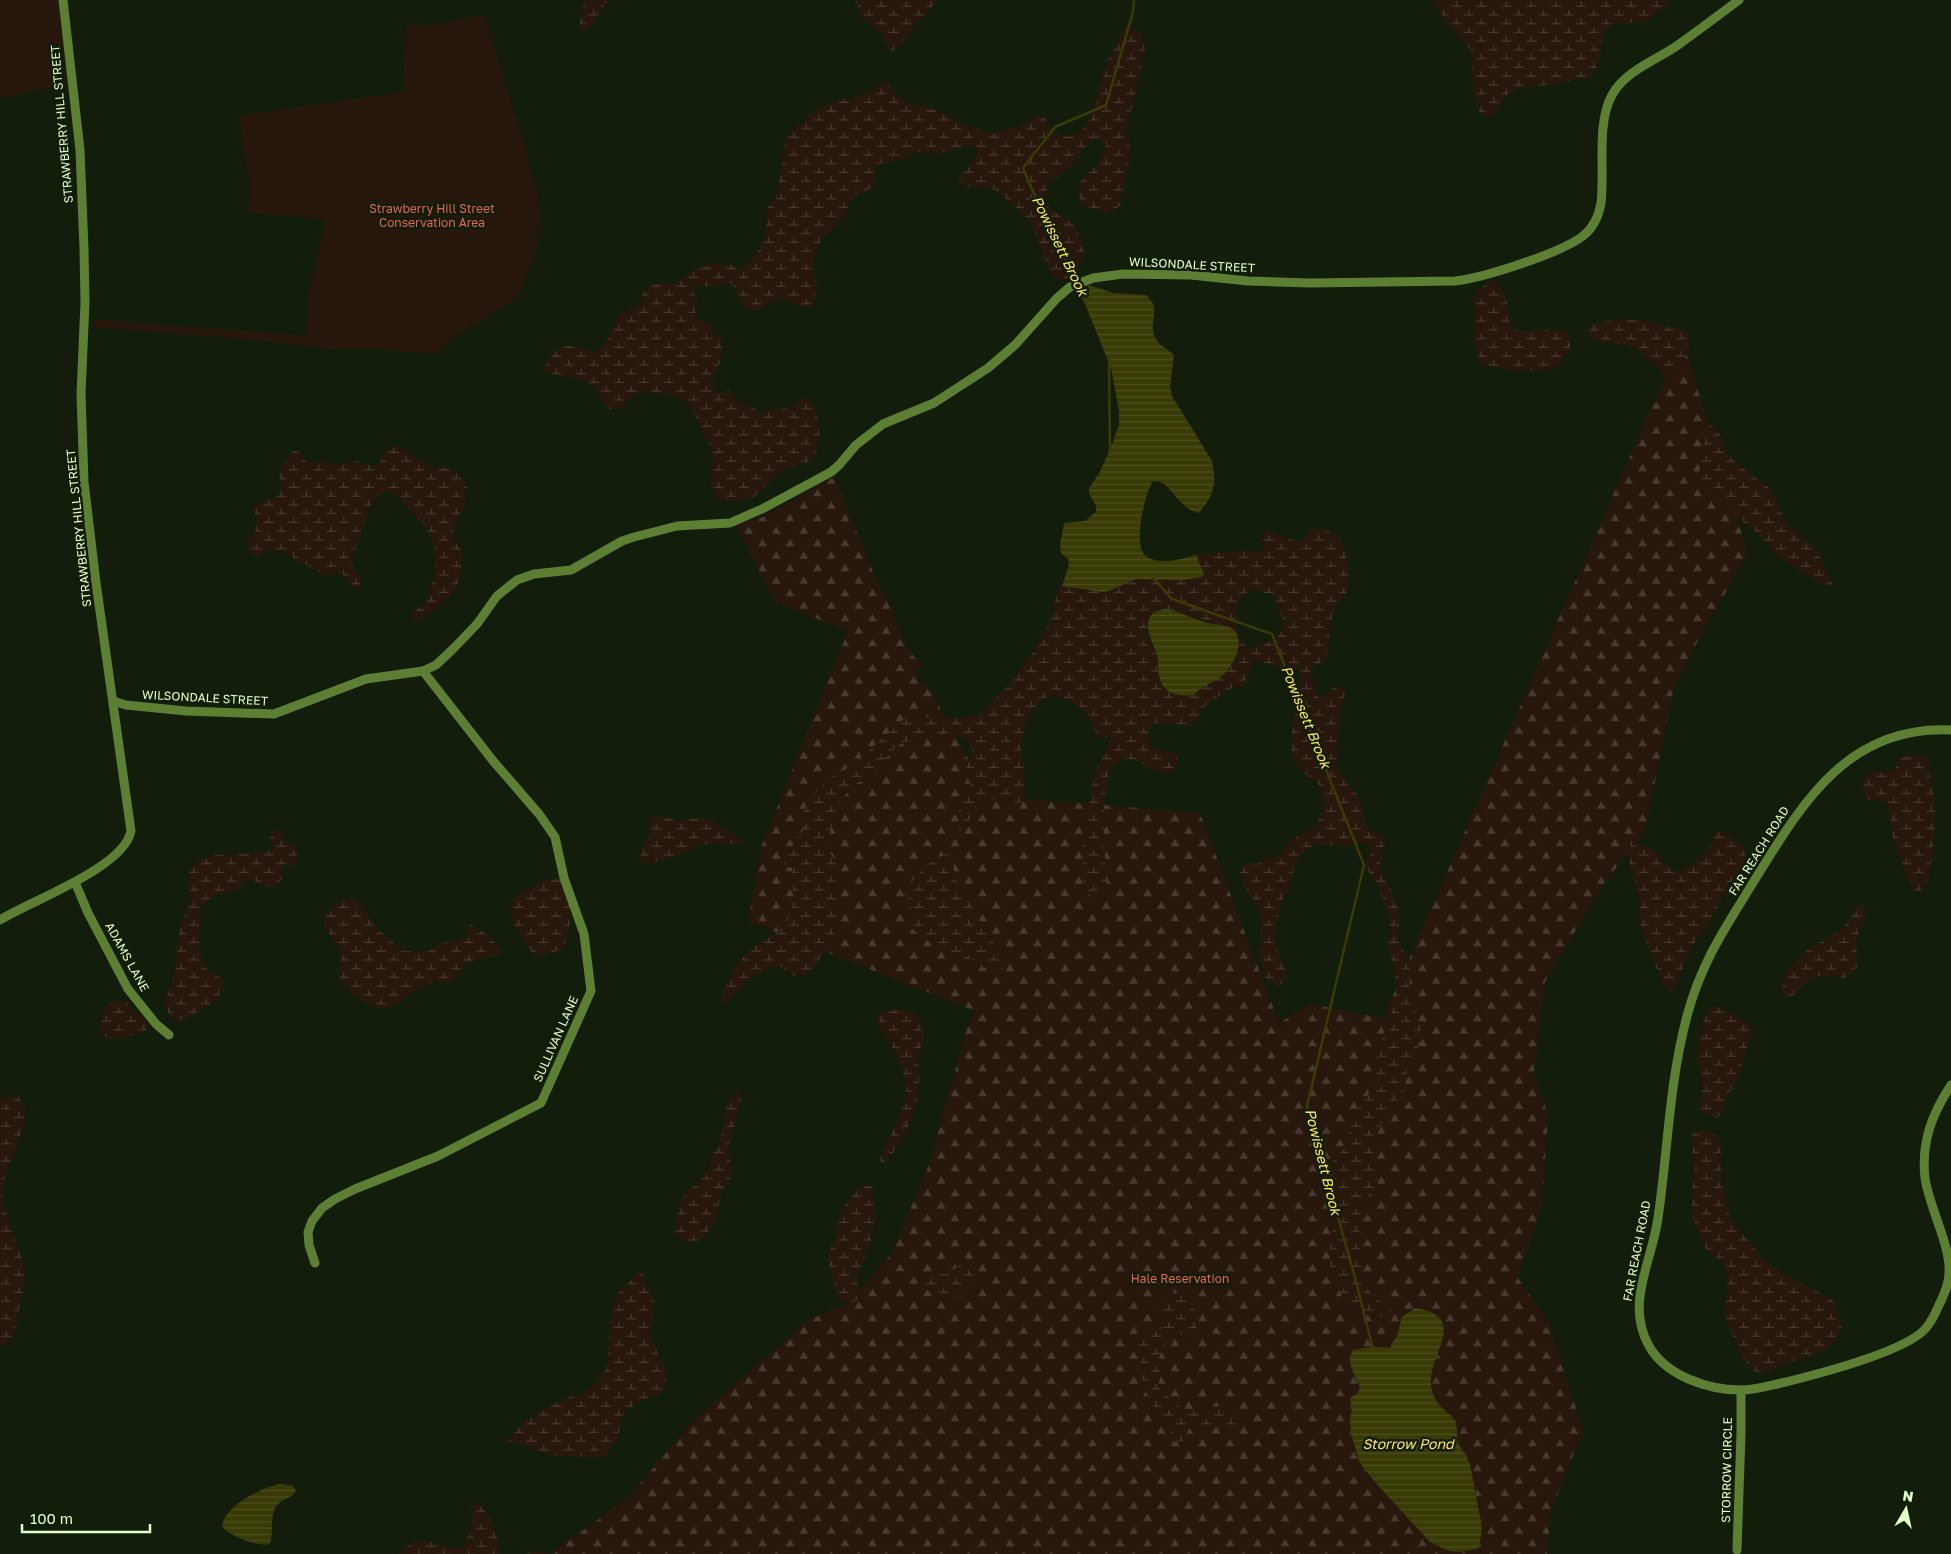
<svg xmlns="http://www.w3.org/2000/svg" width="1951" height="1554" font-family="'Golos Text',sans-serif">
<style>
.forest{fill:url(#forest-firs)}
.wetland{fill:url(#wetland-marsh);fill-rule:evenodd}
.park{fill:#28170d}
.water{fill:url(#water-rules)}
.lines{fill:none;stroke-linecap:round;stroke-linejoin:round}
.stream{stroke:#393b06;stroke-width:2.5}
.minor{stroke:#5d7f33;stroke-width:9}
.labels{text-anchor:middle;stroke-width:5;stroke-linejoin:round;paint-order:stroke}
.street-label{font-size:12px;fill:#e2ffc7;stroke:#131d0b}
.park-label{font-size:12px;fill:#e4654e;stroke:#131d0b}
.water-label{font-size:14px;font-style:italic;fill:#ffe855;stroke:#131d0b}
</style>
<defs>
<pattern id="forest-firs" width="22" height="20" patternUnits="userSpaceOnUse" patternTransform="scale(1.25)"><rect width="22" height="20" fill="#28170d"/><path d="M5 1l3.5 6h-7zM16 11l3.5 6h-7z" fill="#473a2f"/></pattern>
<pattern id="wetland-marsh" width="20" height="14" patternUnits="userSpaceOnUse" patternTransform="scale(1.25)"><rect width="20" height="14" fill="#28170d"/><path d="M1 5h8M5 5V1M11 12h8M15 12V8" fill="none" stroke="#473a2f"/></pattern>
<pattern id="water-rules" width="6" height="5" patternUnits="userSpaceOnUse" patternTransform="scale(1.25)"><rect width="6" height="5" fill="#393b06"/><path d="M0 2.5h6" fill="none" stroke="#4c4f1d"/></pattern>
</defs>
<rect width="100%" height="100%" fill="#131d0b"/>
<!-- forest -->
<polygon class="forest" points="1682,338 1748,554 1703,631 1674,687 1645,831 1602,886 1545,982 1534,1073 1548,1115 1542,1206 1518,1278 1548,1321 1583,1430 1551,1512 1547,1554 527,1554 536,1550 550,1554 627,1499 693,1421 809,1320 850,1302 891,1254 928,1167 968,1025 975,1011 748,921 762,845 848,631 775,602 735,524 763,517 834,477 879,586 893,610 901,636 914,657 923,663 917,679 930,689 964,752 992,796 1200,813 1279,1023 1311,1004 1383,1018"/>
<!-- wetland -->
<g class="wetland">
<polygon points="584,0 608,0 594,23 584,32 579,28"/>
<path d="M 855,0 L 937,0 L 937,1 C 921,17 908,36 892,53 L 881,33 L 862,18 Z"/>
<polygon points="1432,0 1669,0 1669,3 1648,21 1610,25 1604,31 1598,65 1593,76 1556,84 1525,87 1511,91 1502,99 1497,112 1487,118 1479,112 1474,97 1471,50 1447,24"/>
<path d="M 1128,24 L 1140,33 L 1145,48 L 1140,77 L 1126,129 L 1131,152 L 1120,206 L 1110,213 L 1085,206 L 1080,202 L 1077,188 L 1080,182 L 1101,160 L 1106,145 L 1100,138 C 1084,143 1082,153 1072,165 C 1064,173 1056,178 1047,183 L 1046,203 L 1050,209 L 1075,225 L 1084,247 L 1085,254 L 1072,279 C 1068,280 1062,281 1057,279 C 1044,270 1039,233 1028,220 C 1022,213 999,190 990,188 C 979,185 966,191 958,180 L 978,154 L 977,148 L 965,145 L 940,154 L 917,152 L 899,161 L 879,164 L 876,167 L 875,183 L 872,188 L 853,197 L 840,223 L 828,232 L 818,245 L 814,258 L 814,276 L 817,283 L 814,303 L 809,307 C 796,307 788,299 776,298 C 765,305 752,319 742,303 C 736,295 740,292 730,283 L 715,286 L 696,286 L 693,291 L 697,301 L 695,311 L 699,320 L 710,324 L 714,333 L 723,339 L 721,361 L 712,378 L 715,391 L 719,393 L 729,391 L 737,401 L 753,407 L 760,413 L 791,407 L 802,398 L 808,397 C 811,402 816,408 817,414 C 821,424 820,451 812,459 C 804,466 789,466 780,472 C 771,478 765,490 755,496 C 748,500 725,504 718,498 C 705,486 715,465 712,450 L 688,402 C 675,398 648,387 637,394 C 625,402 625,409 610,410 L 594,386 L 587,381 L 543,372 C 558,338 564,344 596,352 C 608,343 613,328 619,315 L 638,307 L 644,291 L 653,284 L 667,284 L 683,279 L 694,270 L 719,262 L 742,268 L 747,266 L 759,249 L 766,234 L 766,212 L 777,191 L 786,139 L 793,129 L 803,124 C 812,103 845,101 864,94 C 873,91 880,85 888,81 C 904,111 915,101 942,112 C 947,115 952,120 958,122 C 969,127 980,128 991,134 L 1021,126 L 1036,115 L 1045,118 C 1051,130 1057,135 1070,137 L 1083,129 L 1091,118 L 1108,59 Z"/>
<path d="M 1491,280 C 1510,286 1506,315 1513,329 C 1530,336 1547,327 1564,330 C 1569,335 1572,341 1570,347 C 1568,355 1558,367 1550,369 C 1534,373 1496,370 1481,363 C 1471,348 1474,310 1476,292 Z"/>
<polygon points="1615,319 1643,320 1685,331 1689,334 1689,349 1680,372 1665,376 1654,363 1633,347 1626,345 1596,341 1588,335 1589,328 1592,325"/>
<polygon points="1710,425 1713,426 1721,436 1727,452 1733,460 1773,491 1785,522 1811,545 1820,558 1833,586 1822,584 1783,560 1756,532 1740,519 1719,496 1714,493 1703,491 1698,481 1706,431"/>
<path d="M 393,446 L 399,447 L 435,469 L 448,467 L 463,477 L 467,486 L 465,504 L 457,518 L 452,536 L 462,551 C 462,559 462,569 460,578 C 455,597 432,611 417,622 L 411,620 L 413,613 L 427,600 L 435,575 L 434,543 L 422,522 L 391,492 L 381,492 L 372,502 L 353,555 L 353,568 L 360,578 L 361,587 L 355,587 L 342,574 L 326,576 L 306,565 L 299,564 L 292,556 L 280,550 L 271,549 L 259,557 L 249,553 L 248,541 C 260,530 256,520 254,506 C 264,500 271,502 280,494 C 279,471 278,468 294,451 L 299,451 L 308,464 L 320,461 L 336,465 L 358,461 L 372,466 L 379,463 L 387,451 Z"/>
<path d="M 1316,528 C 1323,529 1331,530 1337,536 C 1346,545 1351,575 1349,587 C 1347,596 1337,601 1334,610 C 1329,624 1331,641 1327,656 L 1324,661 L 1310,668 L 1313,683 L 1319,699 L 1322,698 L 1335,686 L 1340,686 L 1346,690 L 1339,717 L 1338,766 L 1341,775 L 1361,799 L 1366,827 L 1381,836 L 1385,841 L 1379,868 L 1393,894 L 1398,908 L 1400,925 L 1398,941 L 1410,962 L 1409,998 L 1422,1027 L 1421,1041 L 1407,1069 L 1404,1093 L 1387,1111 L 1372,1145 L 1378,1183 C 1373,1191 1363,1201 1361,1209 C 1358,1223 1359,1274 1365,1287 C 1369,1298 1384,1301 1391,1309 L 1390,1315 C 1379,1320 1361,1314 1350,1310 C 1342,1296 1329,1274 1330,1257 C 1330,1241 1334,1226 1335,1211 C 1335,1195 1326,1181 1331,1165 C 1335,1153 1347,1149 1353,1139 L 1349,1124 L 1368,1095 L 1373,1083 L 1383,1035 L 1389,1023 L 1396,996 L 1395,969 L 1387,951 L 1390,928 L 1389,916 L 1378,887 L 1366,867 L 1366,862 L 1371,854 L 1370,847 L 1367,843 L 1361,842 L 1345,846 L 1317,844 L 1308,849 L 1299,858 L 1294,867 L 1289,890 L 1281,902 L 1275,934 L 1276,947 L 1286,970 L 1284,983 L 1278,986 C 1250,978 1265,934 1260,913 C 1256,897 1228,877 1247,863 L 1258,864 L 1267,858 L 1280,855 L 1291,840 L 1315,827 L 1325,807 L 1320,786 L 1301,770 L 1291,757 L 1291,738 L 1301,672 L 1295,669 L 1289,671 L 1254,660 L 1243,687 L 1233,687 L 1210,702 L 1205,706 L 1195,722 L 1190,725 L 1152,723 L 1148,738 L 1149,744 L 1154,748 L 1178,755 L 1178,761 L 1173,771 C 1157,778 1146,762 1130,759 C 1092,753 1106,862 1107,884 L 1105,890 L 1098,899 L 1090,896 L 1083,884 L 1083,846 L 1092,788 L 1097,768 L 1112,738 L 1098,737 C 1092,728 1091,718 1083,710 C 1080,706 1075,704 1071,702 C 1066,699 1059,695 1053,695 C 1034,698 1024,725 1022,741 C 1020,761 1029,781 1024,802 C 1016,804 1009,801 1001,799 C 988,797 975,808 970,819 C 966,825 966,831 962,837 C 957,831 958,809 961,802 C 964,798 968,794 971,790 C 971,782 964,775 966,768 C 968,759 976,752 969,743 C 958,725 912,736 898,746 C 887,754 881,768 870,777 C 865,780 857,782 853,786 C 838,800 831,825 827,845 L 827,849 L 835,860 L 837,867 L 835,881 L 838,909 L 835,933 L 813,969 L 804,974 L 793,976 L 780,966 C 770,967 756,974 748,980 C 738,988 734,999 722,1004 C 718,992 742,956 752,948 C 766,938 781,935 789,917 C 796,902 792,884 792,868 L 784,865 L 785,853 L 792,848 L 795,840 L 804,829 L 804,808 L 816,792 L 828,779 L 851,766 L 905,718 L 918,716 L 949,719 L 979,715 L 1006,688 L 1030,657 L 1050,621 L 1059,585 L 1111,590 L 1136,579 L 1204,574 L 1196,555 L 1248,550 L 1261,553 L 1264,534 L 1266,530 L 1298,542 C 1306,539 1308,530 1316,528 ZM 1251,589 L 1277,597 L 1275,602 L 1285,624 C 1280,641 1263,644 1249,649 C 1231,635 1231,601 1251,589 ZM 1167,609 L 1233,630 L 1237,636 L 1238,645 L 1210,684 L 1199,688 L 1158,672 L 1157,656 L 1149,635 L 1148,621 L 1156,612 Z"/>
<path d="M 1904,756 L 1924,756 L 1928,761 C 1930,776 1934,792 1935,808 C 1936,822 1932,880 1923,889 C 1921,892 1919,891 1916,892 C 1907,876 1898,858 1894,840 C 1890,827 1892,815 1887,802 L 1866,800 C 1862,789 1862,779 1872,771 C 1879,773 1889,773 1896,768 L 1897,761 Z"/>
<path d="M 652,815 L 681,821 L 695,818 L 709,819 L 727,830 L 745,843 C 733,846 721,841 709,844 C 687,848 662,866 640,862 L 642,846 L 650,834 L 649,825 Z"/>
<path d="M 276,829 L 281,832 L 285,843 L 294,843 L 297,849 L 297,865 L 294,868 L 284,864 L 281,865 L 282,879 L 277,885 L 267,887 L 251,879 L 243,883 L 240,889 L 225,894 L 215,894 L 201,907 C 200,922 196,954 205,967 C 211,974 217,972 223,982 L 218,999 L 190,1017 L 178,1021 L 169,1015 L 164,1003 L 173,981 L 180,927 L 190,901 L 188,874 L 194,864 L 214,855 L 266,853 L 270,850 C 273,842 266,833 276,829 Z"/>
<path d="M 1718,830 C 1727,835 1744,843 1745,855 C 1745,868 1731,881 1724,892 C 1720,898 1718,906 1715,913 C 1708,925 1698,936 1691,948 C 1684,959 1678,988 1671,993 L 1665,987 L 1655,965 L 1641,930 L 1639,897 L 1629,860 L 1631,841 L 1655,849 L 1669,868 L 1678,872 C 1692,866 1704,857 1711,844 C 1713,838 1713,834 1718,830 Z"/>
<path d="M 950,853 L 956,880 L 967,896 L 974,913 L 1000,951 L 1003,969 L 1002,974 C 986,975 982,963 969,958 C 964,956 958,956 954,954 C 944,950 916,937 912,927 C 910,920 913,914 911,908 C 909,901 906,897 905,890 C 917,875 931,857 950,853 Z"/>
<polygon points="548,879 560,879 572,910 565,945 561,950 539,956 532,953 514,925 510,904 520,892"/>
<path d="M 351,898 L 357,901 L 380,931 L 404,951 L 427,952 L 442,943 L 466,939 L 469,925 L 471,924 L 490,937 L 502,952 L 500,955 C 485,959 472,957 461,969 C 458,973 458,979 453,982 C 447,984 440,980 434,982 C 428,983 419,988 413,992 C 403,998 398,1008 385,1009 C 370,1010 341,989 339,974 C 339,967 342,958 340,951 C 335,934 312,926 332,909 C 338,903 343,899 351,898 Z"/>
<path d="M 1859,904 L 1863,905 L 1867,913 L 1856,941 L 1857,967 L 1845,978 C 1830,976 1814,972 1803,985 C 1798,991 1795,995 1788,998 L 1784,996 L 1782,986 L 1786,973 L 1808,949 L 1844,928 L 1856,907 Z"/>
<path d="M 114,1000 L 126,1002 L 148,1024 L 147,1030 C 133,1034 112,1046 100,1033 C 102,1019 102,1009 114,1000 Z"/>
<path d="M 1710,1006 C 1725,1007 1744,1018 1753,1030 L 1736,1082 L 1725,1100 L 1723,1112 L 1717,1118 L 1701,1112 C 1699,1101 1703,1091 1702,1080 C 1702,1075 1699,1070 1698,1064 C 1697,1048 1702,1020 1710,1006 Z"/>
<path d="M 896,1009 C 910,1011 918,1012 922,1027 C 922,1031 924,1035 924,1039 C 923,1045 918,1051 918,1057 C 917,1064 920,1070 919,1077 C 919,1108 906,1143 882,1164 L 880,1159 C 888,1137 902,1117 906,1094 C 908,1082 901,1067 897,1056 C 891,1041 882,1037 878,1018 L 882,1013 Z"/>
<polygon points="739,1090 742,1097 728,1150 732,1167 730,1180 721,1192 716,1220 705,1237 693,1243 683,1240 674,1234 678,1207 684,1196 709,1171 713,1152 720,1141 726,1106 734,1093"/>
<path d="M 11,1095 L 17,1095 C 21,1101 25,1106 25,1113 C 24,1141 3,1166 3,1194 C 4,1219 19,1240 23,1264 C 26,1280 22,1295 19,1310 C 17,1323 15,1336 6,1346 L 0,1345 L 0,1100 Z"/>
<polygon points="1706,1130 1717,1136 1721,1143 1722,1183 1731,1220 1762,1257 1774,1268 1833,1300 1842,1327 1834,1342 1823,1352 1782,1365 1767,1373 1753,1371 1742,1357 1724,1315 1727,1293 1727,1271 1722,1262 1705,1248 1691,1213 1694,1167 1691,1135 1696,1131"/>
<path d="M 862,1184 L 872,1187 C 882,1224 868,1247 856,1281 L 862,1292 L 861,1298 L 852,1303 L 837,1299 L 831,1267 L 828,1266 L 828,1253 L 835,1241 L 838,1219 L 843,1208 Z"/>
<polygon points="971,1264 976,1271 976,1279 963,1293 946,1302 923,1287 921,1280 924,1275 946,1274 960,1265"/>
<polygon points="640,1271 643,1271 645,1283 655,1300 650,1335 667,1375 666,1388 659,1395 649,1397 628,1409 622,1417 617,1441 605,1456 598,1458 561,1456 545,1454 533,1448 507,1441 526,1420 563,1399 583,1393 593,1386 606,1370 613,1303 618,1293"/>
<path d="M 1171,1293 C 1194,1292 1195,1311 1197,1330 L 1188,1336 L 1174,1333 L 1166,1337 L 1166,1346 L 1159,1357 L 1158,1365 L 1161,1374 L 1158,1387 L 1174,1403 L 1189,1412 L 1218,1406 L 1229,1408 L 1237,1427 L 1235,1433 L 1229,1434 L 1215,1426 L 1195,1424 L 1188,1430 L 1184,1441 L 1175,1442 L 1171,1436 L 1171,1422 C 1159,1412 1147,1401 1144,1385 C 1140,1369 1144,1363 1134,1348 C 1138,1334 1149,1333 1161,1329 L 1163,1321 L 1157,1306 Z"/>
<path d="M 476,1501 C 488,1509 501,1540 499,1554 L 398,1554 C 403,1550 408,1545 414,1542 C 430,1537 452,1554 465,1546 L 473,1523 L 471,1506 Z"/>
</g>
<!-- park -->
<g class="park">
<polygon points="0,0 58,0 67,85 0,98"/>
<polygon points="484,15 525,146 532,176 538,193 540,216 536,252 520,293 511,302 478,323 456,334 436,354 378,349 333,349 269,341 93,327 93,319 307,336 308,296 325,219 248,212 249,183 239,116 403,92 406,25 438,25"/>
</g>
<!-- water -->
<g class="water">
<path d="M 1089,285 L 1113,293 L 1146,295 C 1162,309 1149,319 1154,335 C 1157,345 1167,348 1174,355 L 1170,387 L 1172,396 L 1212,461 C 1217,485 1214,494 1199,513 C 1177,509 1171,479 1153,481 C 1145,493 1132,546 1146,556 C 1160,566 1182,559 1196,555 L 1204,574 L 1202,577 L 1184,580 L 1136,579 L 1111,590 L 1103,592 L 1062,586 L 1069,565 L 1068,559 L 1061,553 L 1060,545 L 1064,523 L 1085,521 L 1096,512 L 1096,506 L 1089,493 L 1089,488 L 1100,472 L 1113,442 L 1119,425 L 1119,411 L 1111,368 L 1085,304 L 1085,289 Z"/>
<path d="M 1167,609 C 1182,612 1196,621 1212,624 C 1218,625 1229,625 1234,630 C 1246,644 1233,666 1222,676 C 1213,684 1201,685 1194,695 C 1174,697 1161,693 1158,670 C 1158,665 1158,659 1157,655 C 1151,637 1136,612 1167,609 Z"/>
<path d="M 1415,1308 C 1470,1317 1429,1353 1431,1383 C 1432,1403 1444,1408 1456,1421 L 1458,1443 L 1470,1464 L 1482,1528 L 1479,1548 C 1455,1554 1451,1554 1429,1541 L 1375,1482 L 1360,1463 L 1351,1434 L 1350,1420 L 1352,1409 L 1350,1398 L 1358,1393 L 1360,1387 C 1356,1375 1345,1364 1353,1350 L 1371,1347 L 1390,1348 C 1399,1338 1398,1329 1402,1317 Z"/>
<path d="M 280,1484 L 293,1486 L 296,1491 C 292,1498 282,1499 277,1505 C 269,1516 274,1532 270,1544 C 260,1548 227,1535 222,1526 C 226,1505 260,1488 280,1484 Z"/>
</g>
<g class="lines">
<!-- stream -->
<g class="stream">
<polyline points="1075,282 1065,257 1056,245 1023,168 1055,127 1106,105 1133,12 1134,0"/>
<polyline points="1078,286 1086,304"/>
<polyline points="1109,360 1110,452"/>
<polyline points="1152,577 1172,599 1272,634 1364,865 1307,1106 1354,1274 1373,1349"/>
</g>
<!-- minor -->
<g class="minor">
<path d="M 113,701 L 126,705 L 186,711 L 274,714 L 366,679 L 423,671 L 436,665 L 453,649 L 477,624 L 497,596 L 517,580 L 534,574 L 571,570 L 622,541 L 634,537 L 677,526 L 730,523 L 762,509 L 831,472 L 839,465 L 856,445 L 883,424 L 934,403 L 988,368 L 1015,345 L 1057,298 L 1070,287 L 1093,278 L 1123,274 L 1191,275 L 1248,281 L 1310,283 L 1455,281 C 1483,278 1561,253 1583,236 C 1593,228 1599,215 1601,203 C 1605,170 1596,124 1612,95 C 1626,70 1657,60 1678,45 C 1699,30 1719,15 1739,0"/>
<path d="M 1951,730 C 1845,725 1800,807 1751,886 C 1723,931 1701,964 1687,1016 C 1669,1083 1668,1150 1658,1218 C 1652,1262 1625,1303 1649,1346 C 1666,1376 1708,1390 1741,1390 C 1756,1390 1771,1385 1786,1382 C 1818,1374 1907,1351 1926,1328 C 1932,1321 1936,1312 1939,1305 C 1944,1295 1949,1284 1949,1273 C 1951,1246 1929,1207 1925,1178 C 1921,1142 1932,1114 1951,1085"/>
<polyline points="75,882 88,913 128,989 156,1024 169,1035"/>
<path d="M 0,920 C 30,901 124,868 131,831 L 96,583 L 84,482 L 81,394 L 85,302 L 84,249 L 80,150 L 63,0"/>
<polyline points="315,1263 309,1245 308,1232 312,1221 322,1208 335,1199 355,1189 438,1156 541,1103 591,991 584,934 564,878 555,837 539,814 494,762 423,671"/>
<polyline points="1737,1550 1741,1434 1741,1390"/>
</g>
</g>
<g class="labels">
<!-- street labels -->
<g class="street-label">
<text transform="translate(62 124) rotate(-95)" y="4">STRAWBERRY HILL STREET</text>
<text transform="translate(1192 265) rotate(3)" y="4">WILSONDALE STREET</text>
<text transform="translate(79 528) rotate(-96)" y="4">STRAWBERRY HILL STREET</text>
<text transform="translate(205 698) rotate(3)" y="4">WILSONDALE STREET</text>
<text transform="translate(1759 851) rotate(-58)" y="4">FAR REACH ROAD</text>
<text transform="translate(127 957) rotate(61)" y="4">ADAMS LANE</text>
<text transform="translate(556 1039) rotate(-66)" y="4">SULLIVAN LANE</text>
<text transform="translate(1637 1251) rotate(-79)" y="4">FAR REACH ROAD</text>
<text transform="translate(1727 1470) rotate(-89)" y="4">STORROW CIRCLE</text>
</g>
<!-- park labels -->
<g class="park-label">
<text x="432" y="213">Strawberry Hill Street<tspan x="432" dy="14">Conservation Area</tspan></text>
<text x="1180" y="1283">Hale Reservation</text>
</g>
<!-- water labels -->
<g class="water-label">
<text transform="translate(1060 246) rotate(64)" y="5">Powissett Brook</text>
<text transform="translate(1306 717) rotate(68)" y="5">Powissett Brook</text>
<text transform="translate(1323 1162) rotate(76)" y="5">Powissett Brook</text>
<text x="1408" y="1449">Storrow Pond</text>
</g>
</g>
<!-- north arrow -->
<g transform="translate(1906 1509) rotate(9)" stroke="#131d0b" stroke-width="4" paint-order="stroke">
<path d="M0-4L9 19L0 12L-9 19Z" fill="#e2ffc7"/>
<text y="-8" font-size="14" font-weight="bold" text-anchor="middle" fill="#e2ffc7">N</text>
</g>
<!-- scale -->
<path d="M22 1524v8h128v-8" fill="none" stroke="#e2ffc7" stroke-width="2.5"/>
<text x="30" y="1524" font-size="15" fill="#e2ffc7" stroke="#131d0b" stroke-width="4" paint-order="stroke">100 m</text>
</svg>
